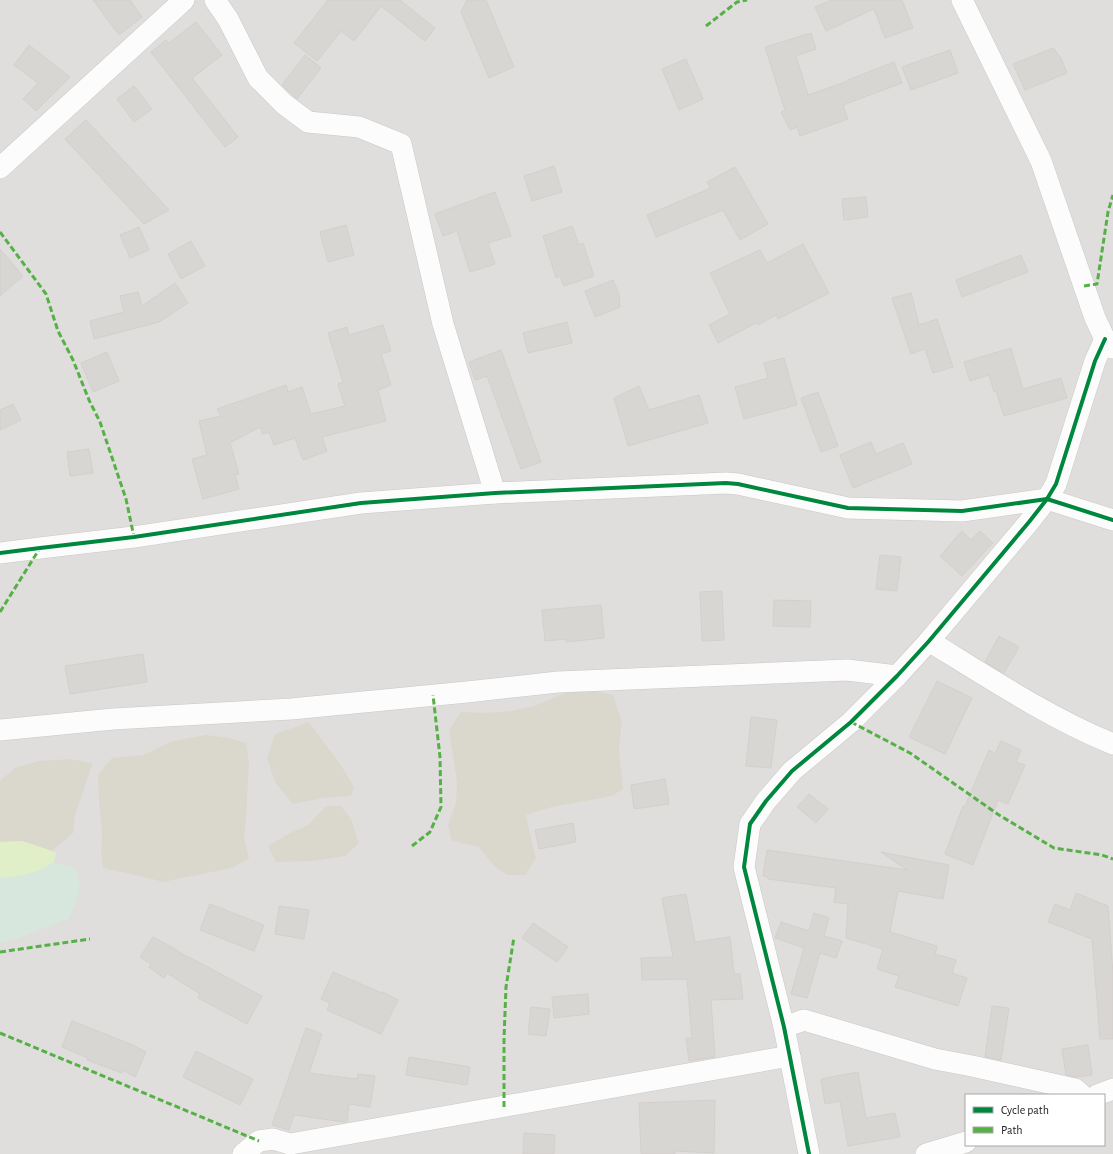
<svg xmlns="http://www.w3.org/2000/svg" width="1113" height="1154" font-family="'Alegreya Sans',sans-serif">
<style>
.residential{fill:#dfdedc;fill-rule:evenodd}
.construction{fill:#dad8cc}
.grass{fill:#e1efc8}
.wetland{fill:#d7e7dd}
.building{fill:#d8d6d3;stroke:#d4cfcc}
.lines{fill:none;stroke-linecap:round;stroke-linejoin:round}
.minor-casing{stroke:#c9c8c7;stroke-width:22}
.minor{stroke:#fdfcfc;stroke-width:21}
.quiet{stroke:#55b145;stroke-width:3;stroke-dasharray:6 3;stroke-linecap:butt}
.cycleway-casing{stroke:#fff;stroke-width:6}
.cycleway{stroke:#00873e;stroke-width:4}
</style>
<rect width="100%" height="100%" fill="#f0eeeb"/>
<!-- residential -->
<path class="residential" d="M 0,0 L 1113,0 L 1113,1154 L 0,1154 ZM 966,1095 L 1104,1095 L 1104,1145 L 966,1145 Z"/>
<!-- construction -->
<g class="construction">
<polygon points="587,690 613,695 622,722 619,749 623,789 612,796 552,807 526,815 528,825 536,858 525,875 507,875 494,866 479,847 460,843 451,840 448,824 456,803 457,782 449,730 461,712 486,713 511,711 534,706 565,693"/>
<polygon points="309,722 342,767 354,787 351,796 323,798 293,804 275,782 267,758 275,734"/>
<polygon points="206,735 229,738 246,743 249,763 246,818 244,838 249,858 232,868 163,882 152,879 103,868 101,851 102,833 99,803 98,775 112,758 143,755 173,741"/>
<polygon points="71,759 93,763 75,815 73,833 52,851 22,841 0,842 0,781 15,768 39,761"/>
<polygon points="326,806 341,806 351,819 359,843 345,856 313,861 276,862 268,846 290,833 308,825"/>
</g>
<!-- grass -->
<polygon class="grass" points="22,841 52,851 56,853 54,862 39,871 18,877 0,878 0,842"/>
<!-- wetland -->
<path class="wetland" d="M 52,863 L 75,867 L 80,884 L 74,908 L 68,919 L 15,939 L 0,943 L 0,878 C 21,876 34,874 52,863 Z"/>
<!-- building -->
<g class="building">
<polygon points="93,0 130,0 142,17 119,35"/>
<polygon points="328,0 400,0 435,28 425,41 381,6 354,41 341,31 317,61 294,43"/>
<polygon points="467,0 486,0 514,67 489,78 461,12"/>
<polygon points="831,0 902,0 913,28 885,38 874,9 826,31 815,7"/>
<polygon points="196,22 222,55 192,78 238,137 225,147 151,52 166,40 169,43"/>
<polygon points="811,33 816,49 796,56 808,95 848,81 848,80 894,62 902,83 843,105 848,119 800,136 797,127 790,130 781,112 785,110 765,47"/>
<polygon points="29,45 70,77 36,111 23,99 38,83 14,65"/>
<polygon points="1053,48 1061,58 1067,73 1025,90 1013,64"/>
<polygon points="950,50 958,73 911,90 902,67"/>
<polygon points="305,55 321,68 297,99 282,85"/>
<polygon points="686,59 703,99 679,110 662,69"/>
<polygon points="134,86 152,109 134,122 117,99"/>
<polygon points="86,120 169,210 144,224 65,139"/>
<polygon points="554,166 562,192 532,201 524,176"/>
<polygon points="735,167 768,224 740,240 723,210 656,237 647,215 711,188 707,182"/>
<polygon points="495,192 511,236 488,243 495,264 470,272 457,231 443,236 435,214"/>
<polygon points="866,197 868,217 844,220 842,199"/>
<polygon points="346,225 354,255 328,262 320,232"/>
<polygon points="572,226 579,245 583,243 594,276 564,286 560,276 556,278 543,236"/>
<polygon points="139,227 149,250 130,258 120,235"/>
<polygon points="191,241 205,266 181,279 168,254"/>
<polygon points="803,244 829,293 778,319 776,315 758,325 756,323 718,343 709,325 730,314 710,273 760,250 767,263"/>
<polygon points="0,249 23,276 0,296"/>
<polygon points="1021,255 1028,272 962,297 956,280"/>
<polygon points="613,280 619,294 620,307 595,317 585,291"/>
<polygon points="175,283 188,303 159,322 94,339 90,321 124,312 120,296 138,292 142,306"/>
<polygon points="911,293 919,325 937,319 953,367 933,373 925,349 911,354 892,298"/>
<polygon points="567,322 572,343 528,353 523,333"/>
<polygon points="383,325 391,351 381,354 391,385 378,390 386,421 322,437 327,451 303,460 295,438 274,445 269,432 263,434 260,427 230,443 239,474 235,475 239,489 203,499 192,459 207,455 199,421 221,416 217,409 286,385 288,392 302,387 311,414 345,406 338,384 343,382 328,333 347,327 349,335"/>
<polygon points="1011,348 1023,389 1061,378 1067,398 1004,416 996,391 994,392 989,375 970,381 964,362"/>
<polygon points="501,350 541,462 521,469 487,376 475,380 469,362"/>
<polygon points="107,352 119,381 93,392 81,363"/>
<polygon points="784,358 797,405 744,419 735,387 768,378 764,363"/>
<polygon points="639,386 649,410 699,395 708,423 628,446 614,398"/>
<polygon points="818,392 838,446 821,452 801,398"/>
<polygon points="13,404 21,420 0,430 0,410"/>
<polygon points="871,442 876,454 903,443 912,464 853,488 840,455"/>
<polygon points="89,449 93,473 70,476 67,452"/>
<polygon points="962,531 971,540 980,531 993,543 962,576 940,556"/>
<polygon points="880,555 901,557 897,591 876,589"/>
<polygon points="722,591 724,640 702,641 700,592"/>
<polygon points="774,600 811,601 810,627 773,626"/>
<polygon points="601,605 604,638 566,642 566,639 545,641 542,610"/>
<polygon points="999,636 1019,647 1004,673 985,662"/>
<polygon points="143,654 147,682 70,694 65,666"/>
<polygon points="937,681 972,698 945,754 909,737"/>
<polygon points="751,717 777,720 771,768 746,766"/>
<polygon points="1001,741 1021,750 1016,762 1025,765 1008,804 998,800 973,865 945,854 963,806 965,806 989,750 995,753"/>
<polygon points="665,779 669,804 634,809 631,785"/>
<polygon points="809,794 828,809 816,823 797,807"/>
<polygon points="573,823 576,842 539,849 535,830"/>
<polygon points="767,850 907,870 881,852 949,865 943,899 898,891 890,932 937,946 935,954 956,960 952,973 967,978 958,1006 895,987 899,976 877,969 883,949 846,938 848,904 834,902 836,888 768,879 768,877 763,876"/>
<polygon points="1076,893 1108,906 1113,974 1113,1039 1100,1039 1092,939 1048,922 1055,904 1070,910"/>
<polygon points="686,894 695,942 730,937 734,974 740,974 743,999 711,1000 715,1057 689,1061 686,1038 692,1038 687,979 642,980 641,958 673,957 662,898"/>
<polygon points="210,904 264,925 254,951 200,930"/>
<polygon points="279,906 309,910 304,939 275,934"/>
<polygon points="814,913 829,918 824,936 842,941 836,958 820,953 807,998 791,994 804,948 775,938 781,922 809,931"/>
<polygon points="533,923 568,947 557,962 522,938"/>
<polygon points="153,937 170,946 189,958 189,957 262,996 247,1024 198,998 200,994 167,973 164,978 149,967 151,964 140,957"/>
<polygon points="333,972 382,993 383,992 398,1000 381,1034 327,1010 330,1003 321,999"/>
<polygon points="588,994 589,1014 554,1018 552,997"/>
<polygon points="992,1006 1009,1008 1001,1060 985,1057"/>
<polygon points="531,1007 550,1009 546,1036 528,1034"/>
<polygon points="72,1021 133,1045 146,1052 135,1077 123,1070 122,1073 87,1060 88,1058 62,1047"/>
<polygon points="306,1028 322,1034 309,1073 357,1079 358,1074 375,1076 370,1107 349,1104 347,1122 344,1122 294,1115 289,1130 272,1125"/>
<polygon points="1088,1045 1092,1075 1076,1077 1066,1075 1062,1049"/>
<polygon points="196,1051 253,1079 240,1105 183,1077"/>
<polygon points="409,1057 470,1067 467,1085 406,1075"/>
<polygon points="858,1072 866,1118 895,1113 900,1137 848,1146 840,1101 825,1104 821,1079"/>
<polygon points="715,1100 714,1153 675,1151 675,1154 641,1154 639,1103"/>
<polygon points="524,1133 555,1135 554,1154 523,1154"/>
</g>
<g class="lines">
<!-- minor casing -->
<g class="minor-casing">
<g id="minor">
<polyline points="215,0 228,19 258,78 284,104 308,122 359,127 401,144 443,324 495,493"/>
<polyline points="962,0 1041,161 1095,318 1105,339 1113,348"/>
<polyline points="0,168 184,0"/>
<polyline points="0,553 40,548 134,537 361,503 495,493 726,483 738,484 848,508 962,511 1047,499 1113,520"/>
<path d="M 929,641 C 989,678 1048,717 1113,744"/>
<polyline points="0,730 113,719 291,709 467,692 558,682 847,670 897,676"/>
<polyline points="784,1027 804,1020 935,1059 972,1066 1075,1089 1082,1095"/>
<polyline points="1097,1095 1113,1089"/>
<polyline points="243,1154 259,1141 273,1139 290,1144 790,1056"/>
<polyline points="809,1154 784,1027 744,867 750,824 766,801 792,771 851,722 897,676 929,641 1029,522 1047,499 1056,484 1095,361 1105,339"/>
<polyline points="926,1154 966,1142"/>
</g>
</g>
<!-- minor -->
<use href="#minor" class="minor"/>
<!-- quiet -->
<g class="quiet">
<polyline points="706,26 737,2 747,0"/>
<polyline points="0,232 46,294 58,331 73,360 89,400 100,422 126,499 134,537"/>
<polyline points="1084,286 1097,284 1108,212 1113,195"/>
<polyline points="0,612 40,548"/>
<polyline points="851,722 910,753 999,815 1054,848 1102,855 1113,859"/>
<polyline points="412,846 430,832 441,807 440,757 433,695"/>
<polyline points="0,952 90,939"/>
<polyline points="0,1033 259,1141"/>
<polyline points="504,1107 504,1039 506,987 514,937"/>
</g>
<!-- cycleway casing -->
<g class="cycleway-casing">
<g id="cycleway">
<polyline points="0,553 40,548 134,537 361,503 495,493 726,483 738,484 848,508 962,511 1047,499 1113,520"/>
<polyline points="809,1154 784,1027 744,867 750,824 766,801 792,771 851,722 897,676 929,641 1029,522 1047,499 1056,484 1095,361 1105,339"/>
</g>
</g>
<!-- cycleway -->
<use href="#cycleway" class="cycleway"/>
</g>
<!-- legend -->
<rect x="965" y="1094" width="140" height="52" fill="#ffffff" stroke="#a7a7a7"/>
<rect x="973" y="1107" width="20" height="6" fill="#00873e" stroke="#a7a7a7"/>
<text x="1001" y="1114" font-size="12" fill="#222222">Cycle path</text>
<rect x="973" y="1127" width="20" height="6" fill="#55b145" stroke="#a7a7a7"/>
<text x="1001" y="1134" font-size="12" fill="#222222">Path</text>
</svg>
